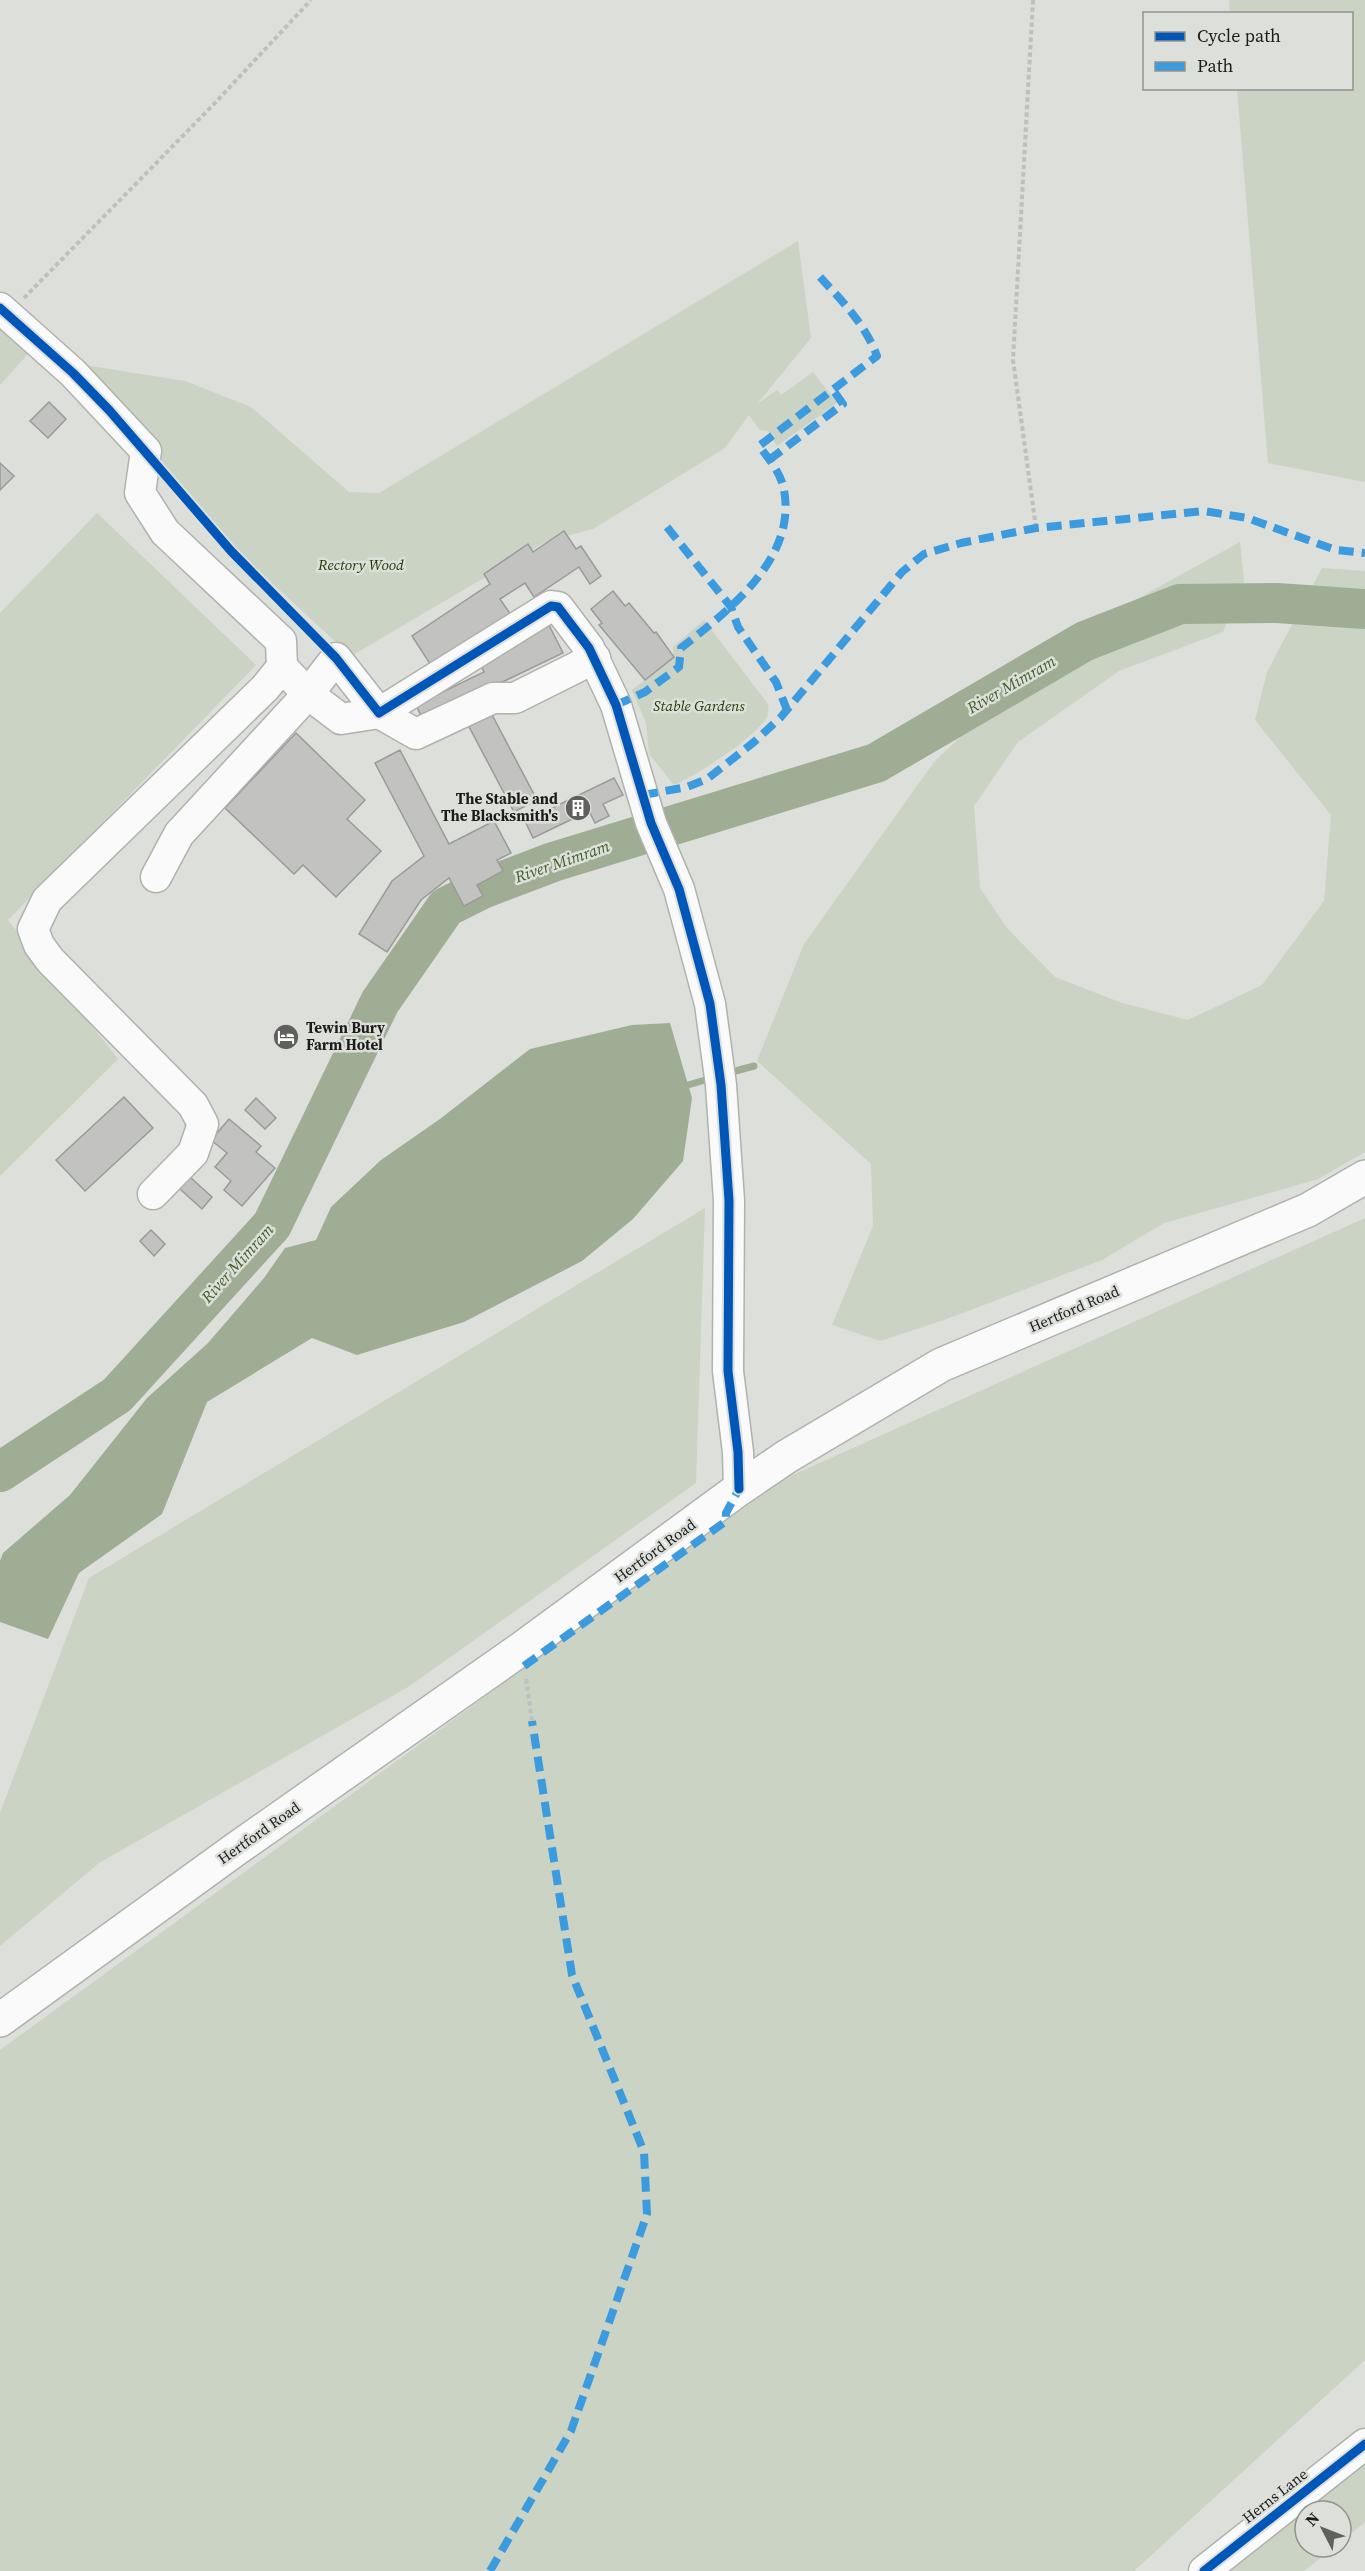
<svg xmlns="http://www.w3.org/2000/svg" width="1365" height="2571" font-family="'Source Serif 4',serif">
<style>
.green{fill:#cad3c4}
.water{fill:#9ead94}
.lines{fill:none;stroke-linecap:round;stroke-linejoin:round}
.stream{stroke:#9ead94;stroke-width:7}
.river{stroke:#9ead94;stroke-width:40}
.building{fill:#c2c3c0;stroke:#999b98;stroke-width:1.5}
.minor-casing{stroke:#b0b2af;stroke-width:33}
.major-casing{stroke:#b0b2af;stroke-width:36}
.path{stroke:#bfbfbf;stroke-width:4;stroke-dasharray:4.5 3;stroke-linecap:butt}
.minor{stroke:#fafafa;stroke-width:30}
.major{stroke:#fafafa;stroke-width:33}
.quiet{stroke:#3c9bdf;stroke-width:8;stroke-dasharray:15 8;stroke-linecap:butt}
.cycleway-casing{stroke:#dde0da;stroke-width:13}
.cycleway{stroke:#0057b8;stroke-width:9}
.labels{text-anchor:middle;stroke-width:5;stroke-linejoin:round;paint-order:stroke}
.park-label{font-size:15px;font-style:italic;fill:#1e3902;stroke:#dde0da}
.poi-label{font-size:15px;font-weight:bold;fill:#1c1d1b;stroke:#dde0da;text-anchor:end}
.street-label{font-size:15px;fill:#1c1d1b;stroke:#dde0da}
.water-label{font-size:16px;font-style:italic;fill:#415e2a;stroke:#dde0da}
</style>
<rect width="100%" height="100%" fill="#dddfdb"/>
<!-- green -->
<g class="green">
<polygon points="1229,0 1365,0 1365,482 1268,463 1237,89 1352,88 1352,14 1230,13"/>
<polygon points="798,241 811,338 757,404 777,390 781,395 813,372 837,403 777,446 768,431 760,430 749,415 725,448 593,529 547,541 351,656 243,556 78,364 185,381 251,407 349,492 379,493"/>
<polygon points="0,326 28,354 0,385"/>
<polygon points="97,513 256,665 8,920 118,1059 0,1176 0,613"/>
<polygon points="1240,542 1244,580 1223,632 1119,671 1018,742 974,806 980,888 1007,928 1055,977 1122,1003 1188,1020 1262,985 1324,901 1331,815 1255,720 1267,672 1322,568 1365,571 1365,1152 1318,1179 1164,1223 1102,1260 944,1320 880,1341 832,1325 873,1226 871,1164 757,1061 804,944 934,762 1063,640"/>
<path d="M 704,620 L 768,704 C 768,706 769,712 768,714 C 763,733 693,778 674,785 L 649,754 L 646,723 L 632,690 L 673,657 L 673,647 Z"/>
<polygon points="705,1208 696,1483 408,1687 99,1863 0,1946 0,1813 89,1578"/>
<polygon points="1365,1218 1365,2360 1134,2571 0,2571 0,2050 784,1479"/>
<polygon points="1365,2461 1365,2522 1341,2542 1341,2511 1305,2511"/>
<polygon points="1305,2511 1305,2547 1335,2547 1304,2571 1230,2571"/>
</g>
<!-- water -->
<polygon class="water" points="670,1023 692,1098 683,1161 633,1219 582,1261 464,1322 357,1355 312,1338 207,1402 162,1514 79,1573 48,1639 0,1622 0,1561 3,1553 70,1495 147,1398 208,1343 264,1278 285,1248 316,1240 331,1207 381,1160 440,1119 530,1049 632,1025"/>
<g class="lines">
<!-- stream -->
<g class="stream">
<polyline points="728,1073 754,1066"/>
<polyline points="688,1085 712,1078"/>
</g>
<!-- river -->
<polyline class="river" points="0,1472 117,1395 272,1225 380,1002 446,907 482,889 553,862 876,763 1085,641 1180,604 1277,603 1365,609"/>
</g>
<!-- building -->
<g class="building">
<polygon points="49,402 66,419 48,438 30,421"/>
<polygon points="0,463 14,476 0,490"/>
<polygon points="564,531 576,549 581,546 601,576 590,584 579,567 534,597 525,583 500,599 515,621 436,673 412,636 490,584 484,574 528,544 533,552"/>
<polygon points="613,591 625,606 629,603 654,633 656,632 674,657 645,680 599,625 602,623 591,609"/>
<polygon points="545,617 563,653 423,720 416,705 484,672 479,661"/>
<polygon points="489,709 537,800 514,812 466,721"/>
<polygon points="296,733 365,800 347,819 381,851 336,897 303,865 294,874 225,808"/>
<polygon points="400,750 449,844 494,821 511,853 497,860 503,871 477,885 483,896 464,906 449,878 421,900 387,952 359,934 392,881 424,856 375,763"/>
<polygon points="614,778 623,795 603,804 609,816 595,823 589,811 533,838 525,821"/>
<polygon points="124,1097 153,1128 85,1191 56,1160"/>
<polygon points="256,1098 276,1118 265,1129 245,1110"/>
<polygon points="229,1119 261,1146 256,1152 275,1168 242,1206 224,1190 231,1181 215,1167 227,1153 211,1140"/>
<polygon points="180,1168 212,1197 202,1209 170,1180"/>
<polygon points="151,1230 165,1244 154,1256 140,1241"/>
</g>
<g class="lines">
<!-- minor casing -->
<g class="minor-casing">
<g id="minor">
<polyline points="0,308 73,373 146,451 140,493 165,532 281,641 282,667 308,694 341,719 379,713 551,606 558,607 589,648 616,705 651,823 679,889 710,1004 721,1085 729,1201 728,1371 738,1452 739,1489"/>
<polyline points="156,877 179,834 308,694 336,658 379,713 416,734 493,698 515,698 595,658"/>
<polyline points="153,1194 193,1153 203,1124 193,1105 50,960 39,945 33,929 47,900 265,688 282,667"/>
<polyline points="1204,2571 1365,2444"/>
</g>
</g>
<!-- major casing -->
<g class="major-casing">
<polyline id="major" points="0,2020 236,1849 521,1649 739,1489 786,1457 941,1365 1308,1210 1365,1177"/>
</g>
<!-- path -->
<g class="path">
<polyline points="1033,0 1013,360 1036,528"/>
<polyline points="24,298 214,104 311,0"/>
<polyline points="526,1679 532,1721"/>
</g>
<!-- minor -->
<use href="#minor" class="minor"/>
<!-- major -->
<use href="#major" class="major"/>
<!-- quiet -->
<g class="quiet">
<polyline points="769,460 843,404 833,390"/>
<polyline points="667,527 731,607 738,627 776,682 787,710"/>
<path d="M 616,705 L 645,692 L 679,667 L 681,648 C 728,611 797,559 784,490 C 781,473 769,459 759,446 L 877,356 C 865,324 843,302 820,277"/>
<polyline points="643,795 687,787 707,779 754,742 781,717 902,572 924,554 961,543 1036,528 1204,511 1247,518 1336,550 1365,553"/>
<polyline points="524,1666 726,1521 726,1513 739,1489"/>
<polyline points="490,2571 571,2431 647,2214 644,2152 572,1975 532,1721"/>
</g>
<!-- cycleway casing -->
<g class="cycleway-casing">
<g id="cycleway">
<polyline points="0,308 73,373 109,410 231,551 336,658 379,713 551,606 558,607 589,648 616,705 651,823 679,889 710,1004 721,1085 729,1201 728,1371 738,1452 739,1489"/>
<polyline points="1204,2571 1365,2444"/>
</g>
</g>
<!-- cycleway -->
<use href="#cycleway" class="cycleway"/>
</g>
<!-- icons -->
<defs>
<g id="building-disc" transform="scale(1.35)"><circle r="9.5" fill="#60615e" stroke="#dde0da"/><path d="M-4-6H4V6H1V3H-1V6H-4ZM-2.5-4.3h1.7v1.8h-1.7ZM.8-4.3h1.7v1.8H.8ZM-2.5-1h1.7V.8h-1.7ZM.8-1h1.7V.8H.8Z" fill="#fff"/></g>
<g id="hotel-disc" transform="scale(1.35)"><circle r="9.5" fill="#60615e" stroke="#dde0da"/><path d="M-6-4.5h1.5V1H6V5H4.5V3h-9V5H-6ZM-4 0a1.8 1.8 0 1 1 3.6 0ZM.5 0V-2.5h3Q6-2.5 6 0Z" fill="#fff"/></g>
</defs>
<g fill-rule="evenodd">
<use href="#building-disc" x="578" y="808"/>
<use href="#hotel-disc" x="286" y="1037"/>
</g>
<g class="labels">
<!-- park labels -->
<g class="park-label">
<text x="361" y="570">Rectory Wood</text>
<text x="699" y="711">Stable Gardens</text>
</g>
<!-- poi labels -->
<g class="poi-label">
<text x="558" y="804">The Stable and<tspan x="558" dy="17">The Blacksmith's</tspan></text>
<text x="306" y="1033" text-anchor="start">Tewin Bury<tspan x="306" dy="17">Farm Hotel</tspan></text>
</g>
<!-- street labels -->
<g class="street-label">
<text transform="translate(1074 1309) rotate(-23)" y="5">Hertford Road</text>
<text transform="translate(655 1551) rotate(-36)" y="5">Hertford Road</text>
<text transform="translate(259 1833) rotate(-35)" y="5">Hertford Road</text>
<text transform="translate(1275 2496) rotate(-38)" y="5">Herns Lane</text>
</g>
<!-- water labels -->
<g class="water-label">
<text transform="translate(1011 684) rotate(-30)" y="6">River Mimram</text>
<text transform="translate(562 861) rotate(-19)" y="6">River Mimram</text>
<text transform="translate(237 1263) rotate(-48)" y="6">River Mimram</text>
</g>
</g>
<!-- legend -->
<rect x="1143" y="12" width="210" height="78" fill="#dde0da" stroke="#90928e" stroke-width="1.5"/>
<rect x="1155" y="32" width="30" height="9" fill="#0057b8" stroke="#90928e" stroke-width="1.5"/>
<text x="1197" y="42" font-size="18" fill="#1c1d1b">Cycle path</text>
<rect x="1155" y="62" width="30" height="9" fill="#3c9bdf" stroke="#90928e" stroke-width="1.5"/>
<text x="1197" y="72" font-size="18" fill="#1c1d1b">Path</text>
<!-- north arrow -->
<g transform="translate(1323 2529) rotate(312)"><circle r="28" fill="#dde0da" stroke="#90928e" stroke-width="1.5"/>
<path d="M0-4.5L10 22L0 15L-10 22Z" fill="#60615e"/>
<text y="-9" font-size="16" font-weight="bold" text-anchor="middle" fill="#1c1d1b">N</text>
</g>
</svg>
